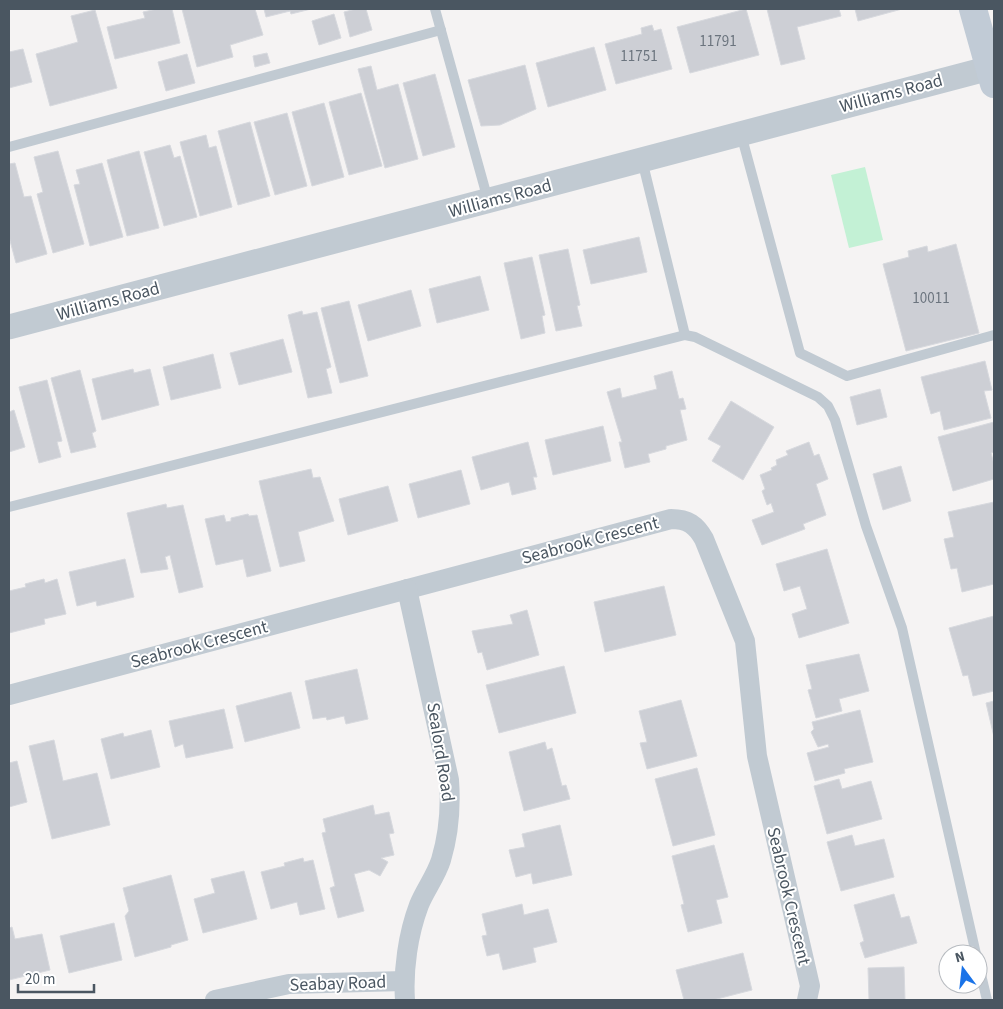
<svg xmlns="http://www.w3.org/2000/svg" width="1003" height="1009" font-family="'Source Sans 3',sans-serif">
<style>
.green{fill:#c3f1d5}
.building{fill:#cdcfd5;stroke:#d7d9de}
.lines{fill:none;stroke-linecap:round;stroke-linejoin:round}
.service{stroke:#c1cad2;stroke-width:10}
.minor{stroke:#c1cad2;stroke-width:20}
.tertiary{stroke:#c1cad2;stroke-width:25}
.secondary{stroke:#c1cbd6;stroke-width:28}
.labels{text-anchor:middle;stroke-width:4;stroke-linejoin:round;paint-order:stroke}
.number-label{font-size:15px;fill:#6b747e}
.street-label{font-size:18px;fill:#4a5661;stroke:#fff}
</style>
<rect width="100%" height="100%" fill="#f5f3f3"/>
<!-- green -->
<polygon class="green" points="865,167 883,240 849,248 831,175"/>
<!-- building -->
<g class="building">
<polygon points="157,9 172,9 180,43 115,59 107,27 145,18 143,12"/>
<polygon points="182,9 255,9 263,35 230,45 233,57 197,67"/>
<polygon points="264,9 311,9 291,14 290,11 266,17"/>
<polygon points="356,9 366,9 372,30 350,37 344,12"/>
<polygon points="746,9 759,55 690,73 677,27"/>
<polygon points="767,9 839,9 841,16 797,27 805,59 781,65"/>
<polygon points="855,9 902,9 858,21"/>
<polygon points="95,10 117,88 50,106 36,54 78,42 71,16"/>
<polygon points="334,14 341,38 319,45 312,21"/>
<polygon points="652,25 654,31 661,29 672,69 616,84 605,44 642,34 641,28"/>
<polygon points="594,47 606,90 548,107 536,63"/>
<polygon points="23,49 32,82 9,88 9,92 9,52"/>
<polygon points="267,53 270,63 255,67 253,56"/>
<polygon points="187,54 195,83 166,91 158,62"/>
<polygon points="525,65 536,109 500,125 481,126 468,80"/>
<polygon points="371,66 377,90 398,84 418,159 385,168 358,69"/>
<polygon points="435,74 455,147 423,156 403,83"/>
<polygon points="361,93 382,166 349,175 329,102"/>
<polygon points="324,103 344,177 312,186 292,112"/>
<polygon points="287,113 307,186 275,195 254,122"/>
<polygon points="250,122 270,196 238,205 218,131"/>
<polygon points="206,135 209,148 216,146 232,207 200,216 180,142"/>
<polygon points="170,145 174,158 180,156 197,217 164,226 144,152"/>
<polygon points="58,151 84,244 53,253 37,194 43,192 34,157"/>
<polygon points="139,151 159,228 127,236 107,160"/>
<polygon points="15,163 24,197 31,196 47,254 16,263 9,237 9,164"/>
<polygon points="102,163 123,237 90,246 74,185 80,184 76,170"/>
<polygon points="639,237 647,272 591,284 583,250"/>
<polygon points="956,244 979,333 906,351 883,264 909,257 908,251 927,246 928,252"/>
<polygon points="568,249 580,305 577,306 582,326 556,331 539,255"/>
<polygon points="532,257 545,315 542,316 545,333 521,339 504,263"/>
<polygon points="480,276 489,310 437,323 429,289"/>
<polygon points="411,290 421,326 368,341 358,305"/>
<polygon points="349,301 368,376 340,383 321,308"/>
<polygon points="302,311 303,315 317,312 331,367 326,369 332,393 308,398 288,315"/>
<polygon points="283,339 292,372 239,385 230,353"/>
<polygon points="213,354 221,388 171,400 163,367"/>
<polygon points="985,361 992,390 984,391 991,418 944,430 940,411 931,414 921,377"/>
<polygon points="133,369 134,373 150,369 159,405 102,420 92,379"/>
<polygon points="80,370 96,431 92,433 96,447 71,453 51,378"/>
<polygon points="672,371 679,399 683,398 686,409 680,410 687,440 666,446 666,449 648,454 650,462 625,468 619,442 622,442 607,392 620,388 622,398 657,389 654,376"/>
<polygon points="47,380 62,441 57,442 61,457 39,463 19,387"/>
<polygon points="880,389 887,417 857,425 850,397"/>
<polygon points="731,401 774,427 743,480 712,461 721,446 708,439"/>
<polygon points="14,410 25,447 9,452 9,412"/>
<polygon points="994,422 994,452 991,453 994,464 994,479 953,491 938,437"/>
<polygon points="603,426 611,461 553,475 545,440"/>
<polygon points="528,442 537,477 533,477 536,489 512,495 509,482 481,490 472,457"/>
<polygon points="809,442 814,456 819,454 828,479 816,484 826,515 803,524 805,529 762,545 752,520 774,512 771,503 767,505 762,491 765,489 760,475 772,470 771,468 777,465 776,460 788,455 786,451"/>
<polygon points="901,466 911,501 883,510 873,474"/>
<polygon points="311,469 313,478 320,477 334,521 298,532 305,561 280,567 259,481"/>
<polygon points="461,470 470,504 418,518 409,484"/>
<polygon points="388,486 398,521 348,535 339,499"/>
<polygon points="994,502 994,584 962,592 957,568 951,569 944,539 954,537 948,512"/>
<polygon points="166,504 167,508 183,505 203,587 179,593 170,555 165,557 168,569 141,573 127,513"/>
<polygon points="248,514 249,516 257,515 271,571 247,577 243,559 216,565 205,519 224,515 226,522 231,521 231,518"/>
<polygon points="827,549 849,623 799,638 792,614 807,609 800,586 784,591 776,564"/>
<polygon points="125,559 134,597 97,606 96,601 77,606 69,572"/>
<polygon points="44,579 45,583 57,579 66,614 44,619 45,624 9,633 9,591 26,587 25,584"/>
<polygon points="664,586 676,635 605,652 594,602"/>
<polygon points="527,610 539,655 487,670 482,652 478,653 472,631 513,624 510,615"/>
<polygon points="994,616 994,691 973,696 968,675 963,676 949,628"/>
<polygon points="859,654 869,691 839,699 842,711 816,718 808,690 812,689 806,665"/>
<polygon points="564,666 576,713 499,733 486,685"/>
<polygon points="357,669 368,719 346,724 344,716 327,720 326,717 313,719 305,681"/>
<polygon points="291,692 300,728 245,742 236,706"/>
<polygon points="681,700 697,756 647,769 640,743 647,742 639,711"/>
<polygon points="994,701 994,737 986,703"/>
<polygon points="224,709 233,748 186,758 183,744 175,747 169,721"/>
<polygon points="860,710 873,762 844,769 845,773 815,781 807,753 829,747 828,744 818,747 811,732 814,729 812,722"/>
<polygon points="151,730 160,767 111,779 101,739 123,733 124,737"/>
<polygon points="54,740 63,781 97,773 110,825 52,839 29,746"/>
<polygon points="545,742 547,750 552,748 562,786 566,785 570,799 524,811 509,752"/>
<polygon points="17,761 27,802 9,807 9,763"/>
<polygon points="697,768 715,835 673,846 655,779"/>
<polygon points="839,779 842,789 871,781 882,819 827,834 814,786"/>
<polygon points="373,805 375,815 389,812 394,833 389,834 394,855 381,858 388,862 380,876 369,870 354,874 364,911 338,918 330,888 335,886 322,833 326,832 323,819"/>
<polygon points="560,825 572,875 533,884 531,873 516,877 509,850 525,847 522,834"/>
<polygon points="852,835 855,846 884,839 894,877 841,891 827,842"/>
<polygon points="714,845 728,897 716,900 722,923 688,932 681,905 684,904 672,856"/>
<polygon points="303,858 304,862 313,860 325,909 300,915 297,902 271,909 261,872 285,866 284,863"/>
<polygon points="244,871 257,919 203,933 194,899 215,893 211,879"/>
<polygon points="171,875 188,940 171,945 171,947 135,957 125,916 129,911 123,888"/>
<polygon points="894,894 901,918 909,916 917,943 865,958 860,943 864,941 854,905"/>
<polygon points="522,904 524,915 548,909 557,942 533,948 536,962 503,970 499,953 487,956 482,936 487,935 482,914"/>
<polygon points="114,923 122,960 69,973 60,936"/>
<polygon points="12,927 15,939 42,934 50,970 9,980 9,928"/>
<polygon points="743,953 752,990 713,1000 684,1000 676,970"/>
<polygon points="904,967 905,1000 869,1000 868,968"/>
</g>
<g class="lines">
<!-- service -->
<g class="service">
<polyline points="435,9 488,200"/>
<polyline points="741,134 800,353 847,376 994,335"/>
<polyline points="9,147 441,30"/>
<polyline points="685,335 695,337 818,397 828,406 835,420 866,526 902,628 976,954"/>
<polyline points="9,507 685,335 642,160"/>
<polyline points="978,962 987,1000"/>
</g>
<!-- minor -->
<g class="minor">
<path d="M 9,695 L 671,519 C 688,519 696,525 704,539 L 745,641 L 757,756 L 810,986 L 807,1000"/>
<polyline points="215,1000 289,984 404,981"/>
<path d="M 405,1000 C 403,970 408,934 419,905 C 425,890 436,876 441,860 C 449,833 451,807 449,780 L 407,589"/>
</g>
<!-- tertiary -->
<polyline class="tertiary" points="9,327 990,68"/>
<!-- secondary -->
<polyline class="secondary" points="973,9 994,84"/>
</g>
<g class="labels">
<!-- number labels -->
<g class="number-label">
<text x="718" y="46">11791</text>
<text x="639" y="61">11751</text>
<text x="931" y="303">10011</text>
</g>
<!-- street labels -->
<g class="street-label">
<text transform="translate(891 93) rotate(-15)" y="6">Williams Road</text>
<text transform="translate(500 198) rotate(-15)" y="6">Williams Road</text>
<text transform="translate(108 301) rotate(-15)" y="6">Williams Road</text>
<text transform="translate(590 540) rotate(-15)" y="6">Seabrook Crescent</text>
<text transform="translate(199 644) rotate(-15)" y="6">Seabrook Crescent</text>
<text transform="translate(441 752) rotate(81)" y="6">Sealord Road</text>
<text transform="translate(789 896) rotate(77)" y="6">Seabrook Crescent</text>
<text transform="translate(338 983) rotate(-2)" y="6">Seabay Road</text>
</g>
</g>
<!-- border -->
<rect width="1003" height="1009" fill="none" stroke="#4a5661" stroke-width="20"/>
<!-- north arrow -->
<g transform="translate(963 969) rotate(345)"><circle r="24" fill="#ffffff" stroke="#b7bbc0"/>
<path d="M0-4L9 19L0 12L-9 19Z" fill="#1a73e8"/>
<text y="-8" font-size="14" font-weight="bold" text-anchor="middle" fill="#4a5661">N</text>
</g>
<!-- scale -->
<path d="M18 984v8h76v-8" fill="none" stroke="#4a5661" stroke-width="2.5"/>
<text x="25" y="984" font-size="15" fill="#4a5661" stroke="#ffffff" stroke-width="4" paint-order="stroke">20 m</text>
</svg>
